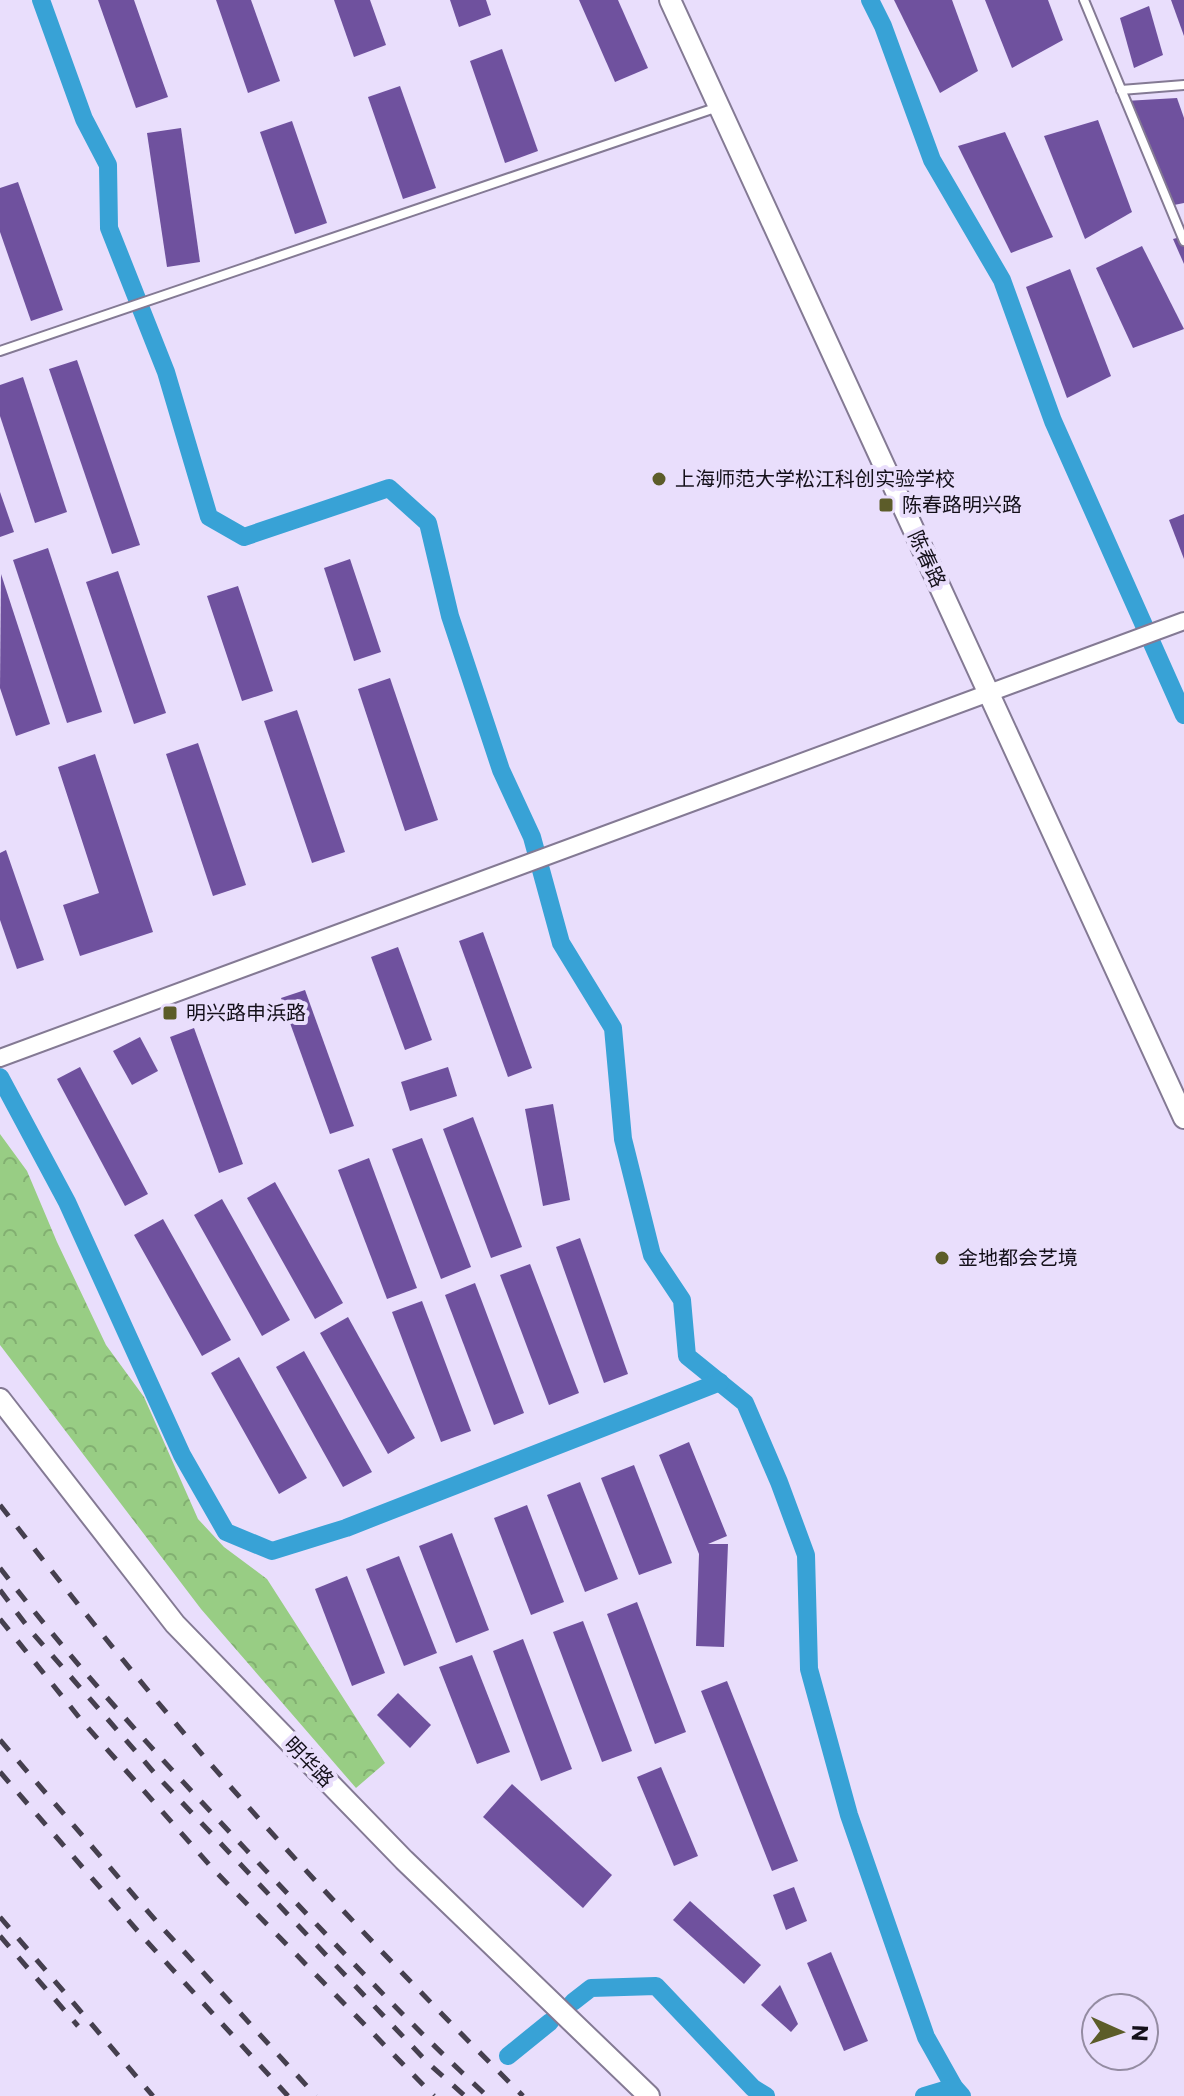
<svg xmlns="http://www.w3.org/2000/svg" width="1184" height="2096" font-family="Commissioner,'Noto Sans SC',sans-serif">
<style>
.park{fill:url(#park-crowns)}
.lines{fill:none;stroke-linecap:round;stroke-linejoin:round}
.canal{stroke:#38a2d6;stroke-width:18}
.building{fill:#6f519e}
.service-casing{stroke:#847a94;stroke-width:12}
.minor-casing{stroke:#847a94;stroke-width:20}
.tertiary-casing{stroke:#847a94;stroke-width:24}
.service{stroke:#fff;stroke-width:8}
.minor{stroke:#fff;stroke-width:16}
.tertiary{stroke:#fff;stroke-width:20}
.rail{stroke:#453f4e;stroke-width:5;stroke-dasharray:14 14;stroke-linecap:butt}
.poi-dot{fill:#5c5c29;stroke:#e9defc;stroke-width:3}
.labels{text-anchor:middle;stroke-width:8;stroke-linejoin:round;paint-order:stroke}
.poi-label{font-size:20px;fill:#14101a;stroke:#e9defc;text-anchor:start}
.street-label{font-size:20px;fill:#14101a;stroke:#e9defc}
</style>
<defs>
<pattern id="park-crowns" width="20" height="18" patternUnits="userSpaceOnUse" patternTransform="scale(2)"><rect width="20" height="18" fill="#98cd84"/><path d="M2 6a3 3 0 1 1 6 0M12 15a3 3 0 1 1 6 0" fill="none" stroke="#82af71"/></pattern>
</defs>
<rect width="100%" height="100%" fill="#e9defc"/>
<!-- park -->
<polygon class="park" points="0,1134 27,1171 57,1242 106,1345 144,1397 198,1519 224,1547 267,1579 385,1763 356,1788 201,1609 0,1345"/>
<g class="lines">
<!-- canal -->
<g class="canal">
<polyline points="41,0 84,119 108,165 109,228 166,372 209,517 244,537 389,488 428,523 450,616 501,770 532,837 561,943 613,1028 623,1139 652,1255 682,1300 687,1356 745,1403 779,1482 806,1555 809,1669 849,1815 926,2037 954,2087 962,2096"/>
<polyline points="870,0 883,26 932,160 1002,280 1053,421 1184,715"/>
<polyline points="0,1077 67,1202 182,1455 226,1532 272,1551 346,1528 720,1382"/>
<polyline points="573,2002 591,1988 656,1986 753,2088 766,2096"/>
<polyline points="508,2056 550,2022"/>
<polyline points="924,2096 954,2087"/>
</g>
</g>
<!-- building -->
<g class="building">
<polygon points="98,0 134,0 168,97 136,108"/>
<polygon points="216,0 251,0 280,81 248,93"/>
<polygon points="334,0 370,0 386,45 354,57"/>
<polygon points="450,0 486,0 491,15 459,27"/>
<polygon points="579,0 618,0 648,68 615,82"/>
<polygon points="894,0 952,0 978,71 940,93"/>
<polygon points="985,0 1048,0 1063,40 1012,68"/>
<polygon points="1171,0 1184,0 1184,36"/>
<polygon points="1149,6 1163,55 1134,68 1120,18"/>
<polygon points="502,49 538,151 505,163 470,61"/>
<polygon points="400,86 436,188 403,199 368,97"/>
<polygon points="1177,98 1184,118 1184,203 1169,206 1125,101"/>
<polygon points="1098,120 1132,212 1085,239 1044,136"/>
<polygon points="292,121 327,223 295,234 260,132"/>
<polygon points="181,128 200,262 167,267 147,133"/>
<polygon points="1005,132 1053,237 1011,253 958,146"/>
<polygon points="18,182 63,310 31,321 0,232 0,188"/>
<polygon points="1184,236 1184,264 1173,239"/>
<polygon points="1142,246 1184,329 1133,348 1096,268"/>
<polygon points="1070,269 1111,376 1067,398 1026,287"/>
<polygon points="77,360 140,545 112,554 49,369"/>
<polygon points="23,377 67,512 35,523 0,416 0,385"/>
<polygon points="0,492 14,532 0,537"/>
<polygon points="1184,514 1184,559 1169,520"/>
<polygon points="48,548 102,712 67,723 13,560"/>
<polygon points="350,559 381,652 354,661 324,568"/>
<polygon points="118,571 166,713 134,724 86,582"/>
<polygon points="1,574 50,724 16,736 0,688"/>
<polygon points="238,586 273,691 242,701 207,596"/>
<polygon points="390,678 438,820 405,831 358,689"/>
<polygon points="297,710 345,852 312,863 264,721"/>
<polygon points="198,743 246,885 213,896 166,754"/>
<polygon points="95,754 153,932 80,956 63,905 99,893 58,767"/>
<polygon points="6,850 44,960 17,969 0,920 0,853"/>
<polygon points="483,932 532,1068 508,1077 459,941"/>
<polygon points="398,947 432,1040 405,1050 371,957"/>
<polygon points="305,990 354,1126 330,1134 281,998"/>
<polygon points="194,1028 243,1164 219,1173 170,1037"/>
<polygon points="140,1037 158,1071 132,1085 113,1051"/>
<polygon points="80,1067 148,1194 125,1206 57,1079"/>
<polygon points="448,1067 457,1096 410,1111 401,1082"/>
<polygon points="553,1104 570,1200 543,1206 525,1109"/>
<polygon points="473,1117 522,1247 491,1258 443,1129"/>
<polygon points="422,1138 471,1267 441,1279 392,1149"/>
<polygon points="369,1158 417,1288 387,1299 338,1170"/>
<polygon points="275,1182 343,1303 315,1319 247,1198"/>
<polygon points="222,1199 290,1320 262,1336 194,1215"/>
<polygon points="163,1219 231,1340 202,1356 134,1235"/>
<polygon points="580,1238 628,1374 604,1383 556,1247"/>
<polygon points="530,1264 579,1393 549,1405 500,1275"/>
<polygon points="475,1283 524,1413 494,1425 445,1295"/>
<polygon points="422,1301 471,1431 441,1442 392,1312"/>
<polygon points="348,1317 415,1438 388,1454 320,1333"/>
<polygon points="304,1351 372,1472 343,1487 276,1367"/>
<polygon points="239,1357 307,1478 279,1494 211,1373"/>
<polygon points="689,1442 727,1536 708,1544 728,1544 724,1647 696,1646 699,1554 659,1455"/>
<polygon points="634,1465 672,1563 639,1575 601,1478"/>
<polygon points="580,1482 618,1579 585,1592 547,1495"/>
<polygon points="527,1505 564,1602 531,1615 494,1518"/>
<polygon points="452,1533 489,1630 456,1643 419,1546"/>
<polygon points="399,1556 437,1653 404,1666 366,1569"/>
<polygon points="347,1576 385,1673 352,1686 315,1589"/>
<polygon points="637,1602 686,1732 655,1744 607,1614"/>
<polygon points="583,1621 632,1751 602,1762 553,1632"/>
<polygon points="523,1639 572,1769 541,1781 493,1651"/>
<polygon points="472,1655 510,1752 477,1764 439,1667"/>
<polygon points="727,1681 798,1861 772,1871 701,1691"/>
<polygon points="398,1693 431,1725 410,1748 377,1715"/>
<polygon points="661,1767 698,1856 674,1866 637,1777"/>
<polygon points="512,1784 612,1875 583,1908 483,1817"/>
<polygon points="794,1887 807,1921 786,1930 773,1895"/>
<polygon points="690,1901 761,1965 744,1984 673,1920"/>
<polygon points="831,1952 868,2041 844,2051 807,1963"/>
<polygon points="780,1985 798,2024 791,2032 761,2005"/>
</g>
<g class="lines">
<!-- service casing -->
<g class="service-casing">
<g id="service">
<polyline points="1084,0 1184,241"/>
<polyline points="1121,90 1184,85"/>
<polyline points="0,351 718,107"/>
</g>
</g>
<!-- minor casing -->
<g class="minor-casing">
<polyline id="minor" points="0,1058 1184,621"/>
</g>
<!-- tertiary casing -->
<g class="tertiary-casing">
<g id="tertiary">
<polyline points="670,0 1184,1118"/>
<polyline points="0,1399 175,1624 404,1860 649,2096"/>
</g>
</g>
<!-- service -->
<use href="#service" class="service"/>
<!-- minor -->
<use href="#minor" class="minor"/>
<!-- tertiary -->
<use href="#tertiary" class="tertiary"/>
<!-- rail -->
<g class="rail">
<path d="M 0,1505 C 67,1591 135,1677 207,1760 C 308,1876 414,1987 523,2096"/>
<path d="M 0,1568 C 83,1676 176,1775 269,1874 C 341,1950 411,2026 487,2096"/>
<polyline points="0,1590 30,1630 158,1777 428,2063 465,2096"/>
<polyline points="0,1619 82,1721 214,1870 434,2096"/>
<polyline points="0,1740 157,1922 316,2096"/>
<polyline points="0,1772 142,1936 288,2096"/>
<polyline points="0,1917 153,2096"/>
<polyline points="0,1936 78,2026"/>
</g>
</g>
<!-- markers -->
<g class="poi-dot">
<circle cx="659" cy="479" r="8"/>
<rect x="878" y="497" width="16" height="16" rx="4"/>
<rect x="162" y="1005" width="16" height="16" rx="4"/>
<circle cx="942" cy="1258" r="8"/>
</g>
<g class="labels">
<!-- poi labels -->
<g class="poi-label">
<text x="675" y="486">上海师范大学松江科创实验学校</text>
<text x="902" y="512">陈春路明兴路</text>
<text x="186" y="1020">明兴路申浜路</text>
<text x="958" y="1265">金地都会艺境</text>
</g>
<!-- street labels -->
<g class="street-label">
<text transform="translate(927 559) rotate(65)" y="7">陈春路</text>
<text transform="translate(309 1762) rotate(46)" y="7">明华路</text>
</g>
</g>
<!-- north arrow -->
<g transform="translate(1120 2032) rotate(93)"><circle r="38" fill="#e9defc" stroke="#948ca2" stroke-width="2"/>
<path d="M0-6L14 30L0 20L-14 30Z" fill="#5c5c29"/>
<text y="-12" font-size="22" font-weight="bold" text-anchor="middle" fill="#14101a">N</text>
</g>
</svg>
